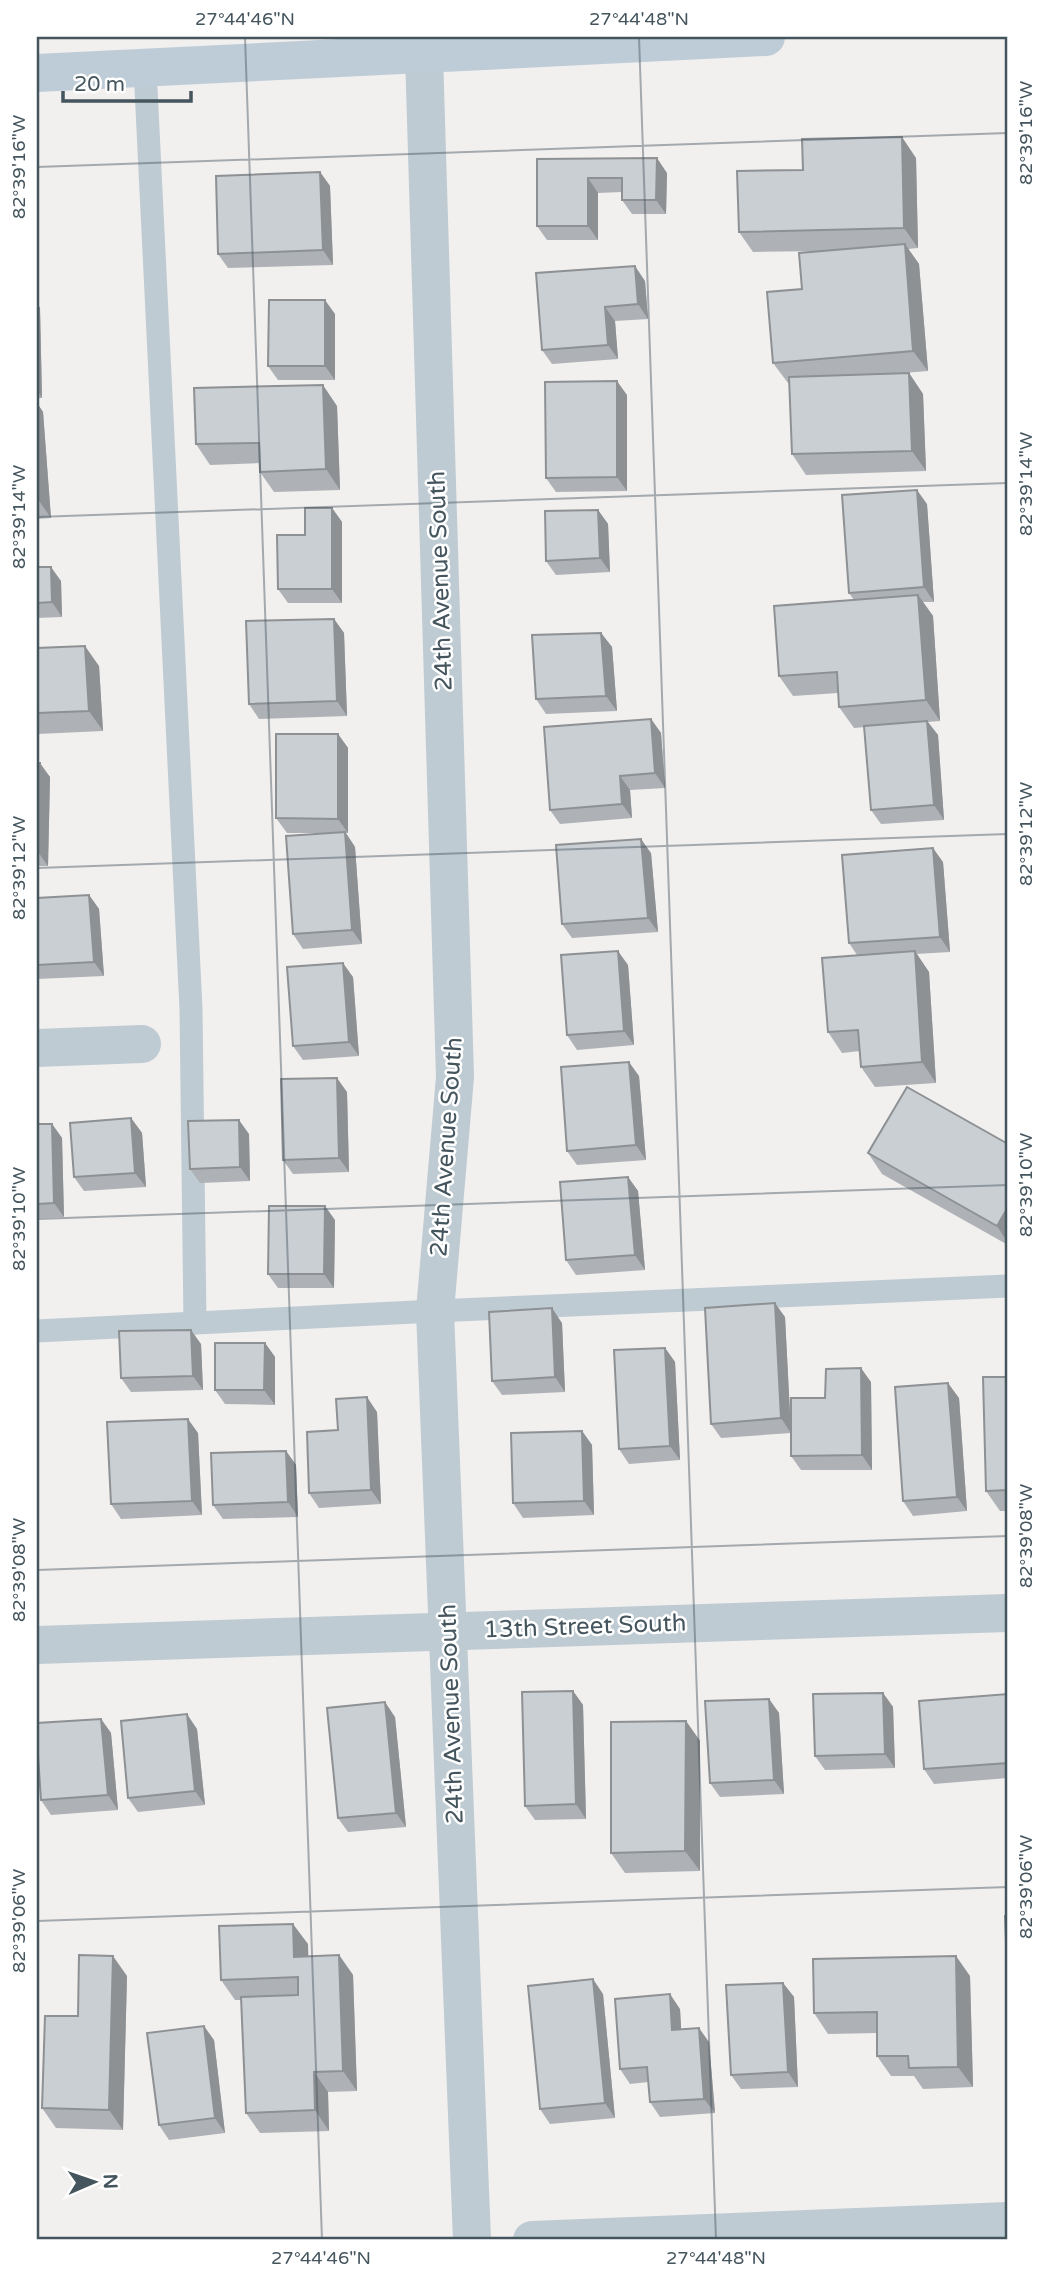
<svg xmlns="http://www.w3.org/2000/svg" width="1045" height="2277" font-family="'Varela Round',sans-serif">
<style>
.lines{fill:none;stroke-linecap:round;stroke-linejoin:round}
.lane{stroke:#becbd2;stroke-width:23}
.street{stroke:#becbd2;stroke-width:38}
.secondary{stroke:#beccd7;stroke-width:38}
.wall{fill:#aeb2b6}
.shaded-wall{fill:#8d9194}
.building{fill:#cacfd4;stroke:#8d9194;stroke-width:2}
.ticks{fill:none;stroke:#45555e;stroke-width:2;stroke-opacity:0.45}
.labels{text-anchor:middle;stroke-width:5;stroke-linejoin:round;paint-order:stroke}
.street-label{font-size:24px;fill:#45555e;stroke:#fff}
.neatline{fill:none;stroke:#45555e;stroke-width:2.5}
.ticks-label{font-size:18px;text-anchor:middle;fill:#45555e}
</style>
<rect width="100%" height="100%" fill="#f2efef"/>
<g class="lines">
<!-- lane -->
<g class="lane">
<polyline points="145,68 191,1009 195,1323"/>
<polyline points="37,1331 435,1311 1008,1286"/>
</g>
<!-- street -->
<g class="street">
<polyline points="424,54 455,1077 435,1311 472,2240"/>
<polyline points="37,1048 142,1044"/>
<polyline points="37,1645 1008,1613"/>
<polyline points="532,2240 1008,2221"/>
</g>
<!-- secondary -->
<polyline class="secondary" points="37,73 766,37"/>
</g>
<!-- wall -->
<g class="wall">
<polygon points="916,158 918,248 908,249 919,264 928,371 903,373 909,373 923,394 926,471 806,475 792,454 790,383 788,383 773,363 822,251 753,252 739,232 803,170"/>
<polygon points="537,159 667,173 666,214 632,214 622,200 622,192 598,193 598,240 547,240 537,226"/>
<polygon points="320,172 330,186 333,265 228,268 218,254"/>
<polygon points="536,273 645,281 648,319 615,321 618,359 552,364 542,350"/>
<polygon points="37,303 40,308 42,398 37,398"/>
<polygon points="335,314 335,380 278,380 268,366"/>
<polygon points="627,395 627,491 556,492 546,478"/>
<polygon points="37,403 43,412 51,518 37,519"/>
<polygon points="337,406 340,490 274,492 260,472 260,463 210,465 196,444"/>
<polygon points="927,504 934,602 923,602 933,616 940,721 928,722 938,735 944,820 881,824 871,810 865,727 854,728 839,707 838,693 793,696 779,676 854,600 849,593"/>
<polygon points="332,508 342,522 342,603 288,603 278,589 305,535"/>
<polygon points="598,510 608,524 610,572 556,575 546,561"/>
<polygon points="37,567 61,581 62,617 37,618"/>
<polygon points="334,619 344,633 347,716 259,719 249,704"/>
<polygon points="601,633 612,647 617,711 546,714 536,699"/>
<polygon points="37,648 99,666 103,731 37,734"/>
<polygon points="651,719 661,733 665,788 630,790 632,818 560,824 550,810"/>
<polygon points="338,734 348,748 348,833 346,833 355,847 362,944 303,949 293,934 335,833 287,833 276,818"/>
<polygon points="37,763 50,777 48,866 37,866"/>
<polygon points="651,853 658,932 572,938 562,924"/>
<polygon points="943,862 950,952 916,954 929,972 936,1083 875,1087 861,1067 860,1051 842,1053 828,1032 857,955 849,943"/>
<polygon points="89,895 99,909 104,976 37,979 37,898"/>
<polygon points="628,965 634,1045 577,1050 567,1035"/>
<polygon points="353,977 359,1056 303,1060 293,1046"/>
<polygon points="639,1076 646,1160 577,1165 567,1151"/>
<polygon points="347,1092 349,1172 293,1174 283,1160"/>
<polygon points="131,1118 142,1133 146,1187 84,1191 74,1177"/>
<polygon points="37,1124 52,1124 62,1138 64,1217 37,1218"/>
<polygon points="249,1134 250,1181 200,1183 190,1169"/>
<polygon points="1008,1144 1008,1245 882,1174 868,1153"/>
<polygon points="628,1177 638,1191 645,1270 576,1275 566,1260"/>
<polygon points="335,1220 334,1288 278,1288 268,1274"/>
<polygon points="785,1317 791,1433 721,1438 711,1424"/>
<polygon points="562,1323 565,1392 502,1395 492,1381"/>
<polygon points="265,1343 275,1357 275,1405 225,1404 215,1390"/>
<polygon points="201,1344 203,1390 131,1392 121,1378"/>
<polygon points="665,1348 675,1362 680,1460 629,1464 619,1449"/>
<polygon points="1008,1377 1008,1511 1000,1511 986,1491"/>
<polygon points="871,1382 872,1470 801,1470 791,1456 825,1398"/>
<polygon points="959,1398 967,1511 913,1516 903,1501"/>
<polygon points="377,1412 381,1504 319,1508 309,1493 338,1430"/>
<polygon points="582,1431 592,1445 594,1515 523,1518 513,1503"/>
<polygon points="198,1433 202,1515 121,1519 111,1504"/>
<polygon points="286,1451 296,1465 298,1517 223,1519 213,1505"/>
<polygon points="573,1691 583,1705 586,1819 535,1820 525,1806"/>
<polygon points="883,1693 893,1707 895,1768 825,1770 815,1756"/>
<polygon points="1008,1694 1008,1778 934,1784 924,1769"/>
<polygon points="769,1699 779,1713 784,1794 720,1797 710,1783"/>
<polygon points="395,1717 406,1827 348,1832 338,1818"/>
<polygon points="101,1719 111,1733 118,1810 51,1815 41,1800"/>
<polygon points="686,1721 700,1741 700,1871 625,1873 611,1853"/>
<polygon points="197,1729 205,1805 138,1812 128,1798"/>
<polygon points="308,1944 308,1956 339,1955 353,1975 357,2091 328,2092 329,2131 260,2133 246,2113 241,2000 235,2000 221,1980"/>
<polygon points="127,1976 123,2130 56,2128 42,2108 78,2016"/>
<polygon points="970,1976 973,2087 923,2089 914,2076 891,2076 877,2056 877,2033 828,2034 814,2013"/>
<polygon points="783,1983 794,1997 798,2087 741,2089 731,2075"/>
<polygon points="603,1994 615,2118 550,2124 540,2109"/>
<polygon points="680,2009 681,2029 709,2042 715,2113 660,2117 650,2102 648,2082 630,2084 620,2069"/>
<polygon points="214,2040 225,2133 169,2140 159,2125"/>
</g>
<!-- shaded-wall -->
<g class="shaded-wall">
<polygon points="902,137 916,158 918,248 904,228"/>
<polygon points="657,158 667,173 666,214 656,200"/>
<polygon points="320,172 330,186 333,265 323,250"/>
<polygon points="588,178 598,193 598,240 588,226"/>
<polygon points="905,244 919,264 928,371 913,351"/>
<polygon points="635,266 645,281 648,319 638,304"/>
<polygon points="325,300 335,314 335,380 325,366"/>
<polygon points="37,303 40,308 42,398 37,390"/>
<polygon points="605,307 615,321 618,359 608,345"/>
<polygon points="909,373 923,394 926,471 912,451"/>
<polygon points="617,381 627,395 627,491 617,477"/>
<polygon points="323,385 337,406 340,490 326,469"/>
<polygon points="37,403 43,412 51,518 37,498"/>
<polygon points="917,490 927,504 934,602 924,587"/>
<polygon points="332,508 342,522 342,603 332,589"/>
<polygon points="598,510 608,524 610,572 600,558"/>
<polygon points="51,567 61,581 62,617 52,602"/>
<polygon points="918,595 933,616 940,721 926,700"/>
<polygon points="334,619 344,633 347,716 337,701"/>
<polygon points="601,633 612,647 617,711 606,696"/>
<polygon points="85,646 99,666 103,731 89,711"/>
<polygon points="651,719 661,733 665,788 655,773"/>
<polygon points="927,721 938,735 944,820 934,805"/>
<polygon points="338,734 348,748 348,833 338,819"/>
<polygon points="40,763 50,777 48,866 38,852"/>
<polygon points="620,776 630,790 632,818 622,804"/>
<polygon points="345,832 355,847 362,944 352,930"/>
<polygon points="641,839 651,853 658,932 648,918"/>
<polygon points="933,848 943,862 950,952 940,937"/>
<polygon points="89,895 99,909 104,976 94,962"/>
<polygon points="618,951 628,965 634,1045 624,1031"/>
<polygon points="915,951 929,972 936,1083 922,1062"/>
<polygon points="343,963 353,977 359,1056 349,1042"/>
<polygon points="629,1062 639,1076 646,1160 636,1145"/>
<polygon points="337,1078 347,1092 349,1172 339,1158"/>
<polygon points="131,1118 142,1133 146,1187 135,1173"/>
<polygon points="239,1120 249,1134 250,1181 240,1167"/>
<polygon points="52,1124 62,1138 64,1217 54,1203"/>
<polygon points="628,1177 638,1191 645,1270 635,1255"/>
<polygon points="325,1206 335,1220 334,1288 324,1274"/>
<polygon points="1008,1207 1008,1243 997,1226"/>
<polygon points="775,1303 785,1317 791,1433 781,1418"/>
<polygon points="552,1308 562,1323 565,1392 555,1377"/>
<polygon points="191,1330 201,1344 203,1390 193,1376"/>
<polygon points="265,1343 275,1357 275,1405 264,1390"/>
<polygon points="665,1348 675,1362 680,1460 670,1446"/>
<polygon points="861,1368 871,1382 872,1470 862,1455"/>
<polygon points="948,1383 959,1398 967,1511 957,1497"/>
<polygon points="367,1397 377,1412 381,1504 371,1490"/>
<polygon points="188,1419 198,1433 202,1515 192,1501"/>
<polygon points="582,1431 592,1445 594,1515 584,1501"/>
<polygon points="286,1451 296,1465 298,1517 288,1502"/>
<polygon points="573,1691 583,1705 586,1819 576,1804"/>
<polygon points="883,1693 893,1707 895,1768 885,1754"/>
<polygon points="769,1699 779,1713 784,1794 774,1780"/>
<polygon points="385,1702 395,1717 406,1827 396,1813"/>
<polygon points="187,1714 197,1729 205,1805 195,1791"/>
<polygon points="101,1719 111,1733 118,1810 108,1795"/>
<polygon points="686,1721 700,1741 700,1871 685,1851"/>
<polygon points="293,1924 308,1944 309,1977 294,1957"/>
<polygon points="339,1955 353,1975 357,2091 343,2071"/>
<polygon points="113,1956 127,1976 123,2130 109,2110"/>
<polygon points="956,1956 970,1976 973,2087 958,2067"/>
<polygon points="593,1979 603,1994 615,2118 605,2103"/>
<polygon points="783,1983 794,1997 798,2087 788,2072"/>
<polygon points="670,1994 680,2009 682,2044 672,2030"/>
<polygon points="204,2026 214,2040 225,2133 215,2118"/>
<polygon points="699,2028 709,2042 715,2113 704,2099"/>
<polygon points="314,2072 328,2092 329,2131 315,2110"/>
</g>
<!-- building -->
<g class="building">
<polygon points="902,137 904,228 739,232 737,171 803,170 802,139"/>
<polygon points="657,158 656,200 622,200 622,178 588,178 588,226 537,226 537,159"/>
<polygon points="320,172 323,250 218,254 216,176"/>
<polygon points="905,244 913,351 773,363 767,292 802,289 799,253"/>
<polygon points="635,266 638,304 605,307 608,345 542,350 536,273"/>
<polygon points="269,300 325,300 325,366 268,366"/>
<polygon points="909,373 912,451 792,454 789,377"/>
<polygon points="617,381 617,477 546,478 545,382"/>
<polygon points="323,385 326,469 260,472 259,443 196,444 194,388"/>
<polygon points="917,490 924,587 849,593 842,495"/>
<polygon points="305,508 332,508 332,589 278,589 277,535 305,535"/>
<polygon points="598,510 600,558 546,561 545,511"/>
<polygon points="37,567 51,567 52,602 37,603"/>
<polygon points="918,595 926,700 839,707 837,672 779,676 774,606"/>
<polygon points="334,619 337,701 249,704 246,621"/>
<polygon points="601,633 606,696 536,699 532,635"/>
<polygon points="85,646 89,711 37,713 37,648"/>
<polygon points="651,719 655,773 620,776 622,804 550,810 544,727"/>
<polygon points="927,721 934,805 871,810 864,726"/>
<polygon points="276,734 338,734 338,819 276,818"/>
<polygon points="37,763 40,763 38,852 37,852"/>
<polygon points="345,832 352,930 293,934 286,836"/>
<polygon points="641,839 648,918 562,924 556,845"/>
<polygon points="933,848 940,937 849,943 842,855"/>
<polygon points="89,895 94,962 37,965 37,898"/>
<polygon points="618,951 624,1031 567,1035 561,955"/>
<polygon points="915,951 922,1062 861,1067 858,1030 828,1032 822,958"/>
<polygon points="343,963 349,1042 293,1046 287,967"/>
<polygon points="629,1062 636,1145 567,1151 561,1067"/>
<polygon points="337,1078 339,1158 283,1160 281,1079"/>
<polygon points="907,1087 1008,1144 1008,1207 997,1226 868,1153"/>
<polygon points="131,1118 135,1173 74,1177 70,1123"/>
<polygon points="239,1120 240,1167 190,1169 188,1121"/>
<polygon points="37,1124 52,1124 54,1203 37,1204"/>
<polygon points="628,1177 635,1255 566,1260 560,1182"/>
<polygon points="269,1206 325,1206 324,1274 268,1274"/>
<polygon points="775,1303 781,1418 711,1424 705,1308"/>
<polygon points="552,1308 555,1377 492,1381 489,1312"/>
<polygon points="191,1330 193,1376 121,1378 119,1331"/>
<polygon points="215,1343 265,1343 264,1390 215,1390"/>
<polygon points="665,1348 670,1446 619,1449 614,1350"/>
<polygon points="861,1368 862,1455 791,1456 791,1398 825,1398 826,1369"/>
<polygon points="983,1377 1008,1377 1008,1490 986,1491"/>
<polygon points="948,1383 957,1497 903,1501 895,1387"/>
<polygon points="367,1397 371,1490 309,1493 307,1432 338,1430 336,1399"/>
<polygon points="188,1419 192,1501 111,1504 107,1422"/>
<polygon points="582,1431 584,1501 513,1503 511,1433"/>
<polygon points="286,1451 288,1502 213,1505 211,1453"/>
<polygon points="573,1691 576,1804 525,1806 522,1692"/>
<polygon points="883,1693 885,1754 815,1756 813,1694"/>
<polygon points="1008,1694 1008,1763 924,1769 919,1701"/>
<polygon points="769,1699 774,1780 710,1783 705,1701"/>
<polygon points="385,1702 396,1813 338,1818 327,1708"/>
<polygon points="187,1714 195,1791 128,1798 121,1721"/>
<polygon points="101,1719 108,1795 41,1800 37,1741 37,1723"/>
<polygon points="686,1721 685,1851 611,1853 611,1722"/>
<polygon points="1005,1916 1008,1916 1008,1989"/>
<polygon points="293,1924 294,1957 339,1955 343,2071 314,2072 315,2110 246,2113 241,1997 298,1995 298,1977 221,1980 219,1926"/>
<polygon points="79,1955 113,1956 109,2110 42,2108 45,2016 78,2016"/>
<polygon points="956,1956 958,2067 909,2068 908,2056 877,2056 877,2012 814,2013 813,1959"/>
<polygon points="593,1979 605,2103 540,2109 528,1986"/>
<polygon points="783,1983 788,2072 731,2075 726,1985"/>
<polygon points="670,1994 672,2030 699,2028 704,2099 650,2102 647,2067 620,2069 615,1999"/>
<polygon points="204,2026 215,2118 159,2125 147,2033"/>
</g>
<!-- ticks -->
<path class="ticks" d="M 245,37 L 322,2240M 639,37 L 716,2240M 37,167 L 1008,133M 37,517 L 1008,483M 37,868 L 1008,834M 37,1219 L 1008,1185M 37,1570 L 1008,1536M 37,1921 L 1008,1887M 937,2240 L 1008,2238"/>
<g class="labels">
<!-- street labels -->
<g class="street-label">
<text transform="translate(440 581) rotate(-92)" y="8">24th Avenue South</text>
<text transform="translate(446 1147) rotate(-86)" y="8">24th Avenue South</text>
<text transform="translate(585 1626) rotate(-2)" y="8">13th Street South</text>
<text transform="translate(451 1714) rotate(-92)" y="8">24th Avenue South</text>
</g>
</g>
<!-- border -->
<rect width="1045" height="2277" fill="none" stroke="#ffffff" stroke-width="77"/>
<!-- north arrow -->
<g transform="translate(94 2182) rotate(88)" stroke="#ffffff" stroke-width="5" paint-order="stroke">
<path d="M0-5L12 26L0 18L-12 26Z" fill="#45555e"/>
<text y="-10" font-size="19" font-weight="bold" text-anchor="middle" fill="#45555e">N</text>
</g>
<!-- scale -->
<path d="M63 91v10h128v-10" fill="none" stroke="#45555e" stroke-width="3.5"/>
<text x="74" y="91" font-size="21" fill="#45555e" stroke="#ffffff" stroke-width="5" paint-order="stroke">20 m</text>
<rect x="38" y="38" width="968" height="2200" class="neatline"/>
<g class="ticks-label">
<text x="245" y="25">27°44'46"N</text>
<text x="639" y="25">27°44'48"N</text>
<text transform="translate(1026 133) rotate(-90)" y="6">82°39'16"W</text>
<text transform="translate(19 167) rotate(-90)" y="6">82°39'16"W</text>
<text transform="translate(1026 484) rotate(-90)" y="6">82°39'14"W</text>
<text transform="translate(19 517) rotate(-90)" y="6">82°39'14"W</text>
<text transform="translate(1026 834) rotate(-90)" y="6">82°39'12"W</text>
<text transform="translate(19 868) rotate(-90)" y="6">82°39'12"W</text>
<text transform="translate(1026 1185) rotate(-90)" y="6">82°39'10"W</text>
<text transform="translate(19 1219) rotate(-90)" y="6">82°39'10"W</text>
<text transform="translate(1026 1536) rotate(-90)" y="6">82°39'08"W</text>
<text transform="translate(19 1570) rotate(-90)" y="6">82°39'08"W</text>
<text transform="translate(1026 1887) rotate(-90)" y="6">82°39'06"W</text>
<text transform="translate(19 1921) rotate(-90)" y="6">82°39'06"W</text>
<text x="321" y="2264">27°44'46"N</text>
<text x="716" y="2264">27°44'48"N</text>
</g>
</svg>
